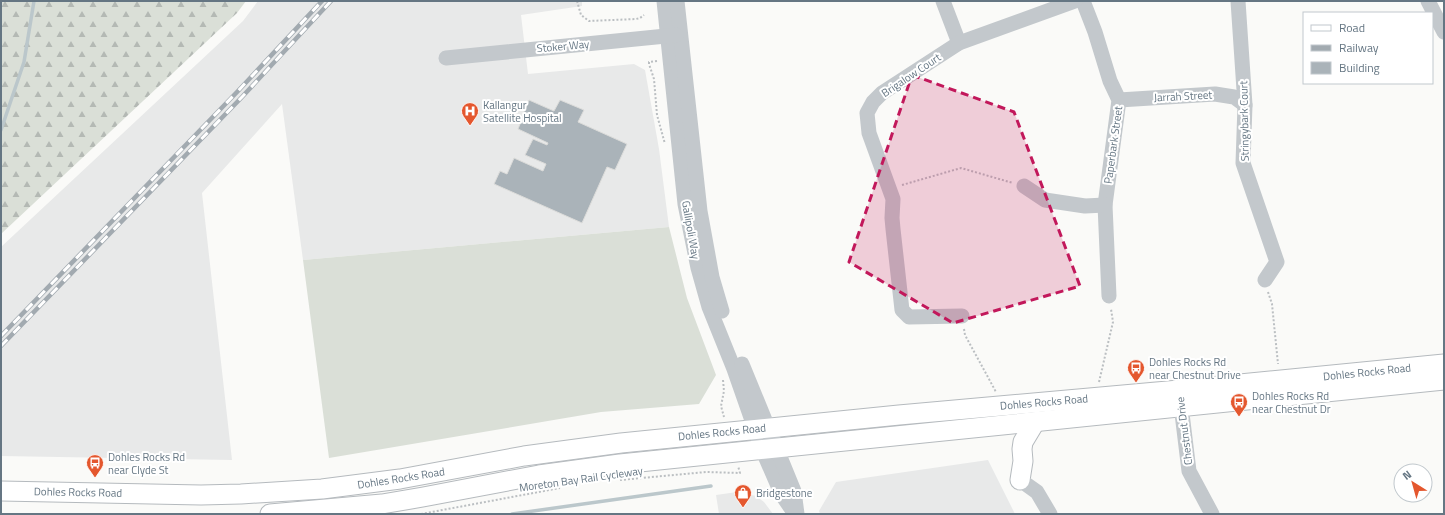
<svg xmlns="http://www.w3.org/2000/svg" width="1445" height="515" font-family="'Titillium Web',sans-serif">
<style>
.built{fill:#e8e9e9}
.grass{fill:#dadfd7}
.forest{fill:url(#forest-firs)}
.lines{fill:none;stroke-linecap:round;stroke-linejoin:round}
.stream{stroke:#bbc7cb;stroke-width:3.5}
.building{fill:#aab3b9;stroke:#dcdcda}
.major-casing{stroke:#b5babe;stroke-width:21}
.path{stroke:#bbbfc2;stroke-width:2;stroke-dasharray:2 2;stroke-linecap:butt}
.minor{stroke:#c3c8cc;stroke-width:15}
.major{stroke:#fff;stroke-width:19}
.rail-casing{stroke:#a2aab0;stroke-width:4.5}
.rail{stroke:#fff;stroke-width:3;stroke-dasharray:9;stroke-linecap:butt}
.marked{fill:#c2185b;fill-opacity:0.2;stroke:#c2185b;stroke-width:3;stroke-dasharray:8 5;stroke-linejoin:round}
.labels{text-anchor:middle;stroke-width:4;stroke-linejoin:round;paint-order:stroke}
.street-label{font-size:11px;fill:#657683;stroke:#fff}
.poi-label{font-size:11px;fill:#657683;stroke:#fff;text-anchor:start}
</style>
<defs>
<pattern id="forest-firs" width="22" height="20" patternUnits="userSpaceOnUse"><rect width="22" height="20" fill="#dadfd7"/><path d="M5 1l3.5 6h-7zM16 11l3.5 6h-7z" fill="#b4b9b4"/></pattern>
</defs>
<rect width="100%" height="100%" fill="#fafaf8"/>
<!-- built -->
<g class="built">
<polygon points="258,1 582,1 582,6 521,15 528,74 634,64 645,70 659,149 669,227 303,260 282,104 202,193 232,460 1,456 1,247 243,21"/>
<polygon points="988,460 1015,514 820,514 819,511 836,482"/>
<polygon points="737,492 756,496 764,502 773,514 719,514 716,495"/>
</g>
<!-- grass -->
<polygon class="grass" points="669,227 687,298 716,375 699,404 601,412 329,458 303,260"/>
<!-- forest -->
<polygon class="forest" points="1,1 246,1 237,13 1,234"/>
<g class="lines">
<!-- stream -->
<g class="stream">
<polyline points="1,130 24,62 34,1"/>
<polyline points="512,514 711,486"/>
</g>
</g>
<!-- building -->
<polygon class="building" points="529,100 554,111 560,100 584,110 578,122 627,144 615,170 607,167 582,223 494,184 500,171 507,174 514,158 543,171 546,164 525,155 533,139 547,145 548,143 518,129 522,119 521,119"/>
<g class="lines">
<!-- major casing -->
<g class="major-casing">
<g id="major">
<polyline points="1020,480 1023,461 1022,449 1023,442 1035,422"/>
<polyline points="1,491 201,495 241,494 322,489 400,479 524,456 621,443 899,415 1179,390 1444,364"/>
<polyline points="270,514 382,504 423,497 539,475 620,464 1444,380"/>
</g>
</g>
<!-- path -->
<g class="path">
<polyline points="577,1 581,15 589,21 636,19 640,18 644,15"/>
<polyline points="657,61 649,62 649,64 654,79 657,115 665,144"/>
<polyline points="902,185 961,168 1013,183"/>
<polyline points="1268,292 1272,304 1278,364"/>
<polyline points="964,329 965,335 996,392"/>
<polyline points="723,380 724,391 721,406 724,417"/>
<polyline points="1099,382 1113,322 1111,309"/>
<polyline points="620,480 706,472 740,473 738,466"/>
<polyline points="421,514 560,488"/>
</g>
<!-- minor -->
<g class="minor">
<polyline points="664,1 685,204 698,268 709,307 734,369 762,449 782,495 795,514"/>
<polyline points="677,1 700,211 712,277 722,311"/>
<polyline points="943,1 959,43"/>
<polyline points="1083,1 1095,32 1110,81 1119,100 1105,205 1109,296"/>
<polyline points="1238,1 1245,105 1243,163 1277,262 1265,280"/>
<polyline points="1428,1 1444,32"/>
<polyline points="446,58 676,35"/>
<polyline points="1119,100 1215,94 1234,97 1245,105"/>
<polyline points="1024,186 1045,200 1085,206 1105,205"/>
<polyline points="962,316 909,317 902,310 893,229 892,218 893,199 869,133 867,113 873,102 882,93 959,43 1075,1"/>
<polyline points="742,364 794,491 797,514"/>
<polyline points="1180,397 1189,471 1212,514"/>
<polyline points="1020,480 1037,492 1050,514"/>
</g>
<!-- major -->
<use href="#major" class="major"/>
<!-- rail casing -->
<g class="rail-casing">
<g id="rail">
<polyline points="1,336 238,91 322,1"/>
<polyline points="1,346 242,97 331,1"/>
</g>
</g>
<!-- rail -->
<use href="#rail" class="rail"/>
</g>
<!-- marked area -->
<path class="marked" d="M 912,75 L 1014,112 L 1080,286 L 953,323 L 849,262 Z"/>
<!-- icons -->
<defs>
<g id="hospital-pin" transform="scale(0.9)"><path d="M0 17L-7.5 6A9.5 9.5 0 1 1 7.5 6Z" fill="#e4572e" stroke="#fff"/><path d="M-5-5h3v3.5h4V-5h3V5h-3V1.5h-4V5h-3Z" fill="#fff"/></g>
<g id="bus-pin" transform="scale(0.9)"><path d="M0 17L-7.5 6A9.5 9.5 0 1 1 7.5 6Z" fill="#e4572e" stroke="#fff"/><path d="M-5-6H5V4H4V6H2V4H-2V6H-4V4H-5ZM-3.5-4V0h7V-4ZM-3.5 1.2v1.5H-2V1.2ZM2 1.2v1.5H3.5V1.2Z" fill="#fff"/></g>
<g id="shop-pin" transform="scale(0.9)"><path d="M0 17L-7.5 6A9.5 9.5 0 1 1 7.5 6Z" fill="#e4572e" stroke="#fff"/><path d="M-5-2.5h2.3a2.7 3.5 0 0 1 5.4 0H5L5.5 6h-11ZM-1.5-2.5h3a1.5 2.3 0 0 0-3 0Z" fill="#fff"/></g>
</defs>
<g fill-rule="evenodd">
<use href="#hospital-pin" x="470" y="111"/>
<use href="#bus-pin" x="1136" y="368"/>
<use href="#bus-pin" x="1239" y="402"/>
<use href="#bus-pin" x="95" y="463"/>
<use href="#shop-pin" x="743" y="493"/>
</g>
<g class="labels">
<!-- street labels -->
<g class="street-label">
<text transform="translate(563 46) rotate(-5)" y="4">Stoker Way</text>
<text transform="translate(911 75) rotate(-34)" y="4">Brigalow Court</text>
<text transform="translate(1183 96) rotate(-3)" y="4">Jarrah Street</text>
<text transform="translate(1244 121) rotate(-91)" y="4">Stringybark Court</text>
<text transform="translate(1113 145) rotate(-82)" y="4">Paperbark Street</text>
<text transform="translate(691 230) rotate(80)" y="4">Gallipoli Way</text>
<text transform="translate(1367 372) rotate(-6)" y="4">Dohles Rocks Road</text>
<text transform="translate(1044 402) rotate(-5)" y="4">Dohles Rocks Road</text>
<text transform="translate(1184 431) rotate(-97)" y="4">Chestnut Drive</text>
<text transform="translate(722 432) rotate(-6)" y="4">Dohles Rocks Road</text>
<text transform="translate(401 478) rotate(-9)" y="4">Dohles Rocks Road</text>
<text transform="translate(581 479) rotate(-8)" y="4">Moreton Bay Rail Cycleway</text>
<text transform="translate(78 492) rotate(1)" y="4">Dohles Rocks Road</text>
</g>
<!-- poi labels -->
<g class="poi-label">
<text x="483" y="109">Kallangur<tspan x="483" dy="13">Satellite Hospital</tspan></text>
<text x="1149" y="366">Dohles Rocks Rd<tspan x="1149" dy="13">near Chestnut Drive</tspan></text>
<text x="1252" y="400">Dohles Rocks Rd<tspan x="1252" dy="13">near Chestnut Dr</tspan></text>
<text x="108" y="461">Dohles Rocks Rd<tspan x="108" dy="13">near Clyde St</tspan></text>
<text x="756" y="497">Bridgestone</text>
</g>
</g>
<!-- border -->
<rect width="1445" height="515" fill="none" stroke="#657683" stroke-width="4"/>
<!-- legend -->
<rect x="1303" y="12" width="130" height="72" fill="#ffffff" stroke="#c1c8cd"/>
<rect x="1311" y="25" width="20" height="6" fill="#ffffff" stroke="#c1c8cd"/>
<text x="1339" y="32" font-size="12" fill="#657683">Road</text>
<rect x="1311" y="45" width="20" height="6" fill="#a2aab0" stroke="#c1c8cd"/>
<text x="1339" y="52" font-size="12" fill="#657683">Railway</text>
<rect x="1311" y="62" width="20" height="12" fill="#aab3b9" stroke="#c1c8cd"/>
<text x="1339" y="72" font-size="12" fill="#657683">Building</text>
<!-- north arrow -->
<g transform="translate(1413 483) rotate(323)"><circle r="19" fill="#ffffff" stroke="#c1c8cd"/>
<path d="M0-3L7 15L0 10L-7 15Z" fill="#e4572e"/>
<text y="-6" font-size="11" font-weight="bold" text-anchor="middle" fill="#657683">N</text>
</g>
</svg>
